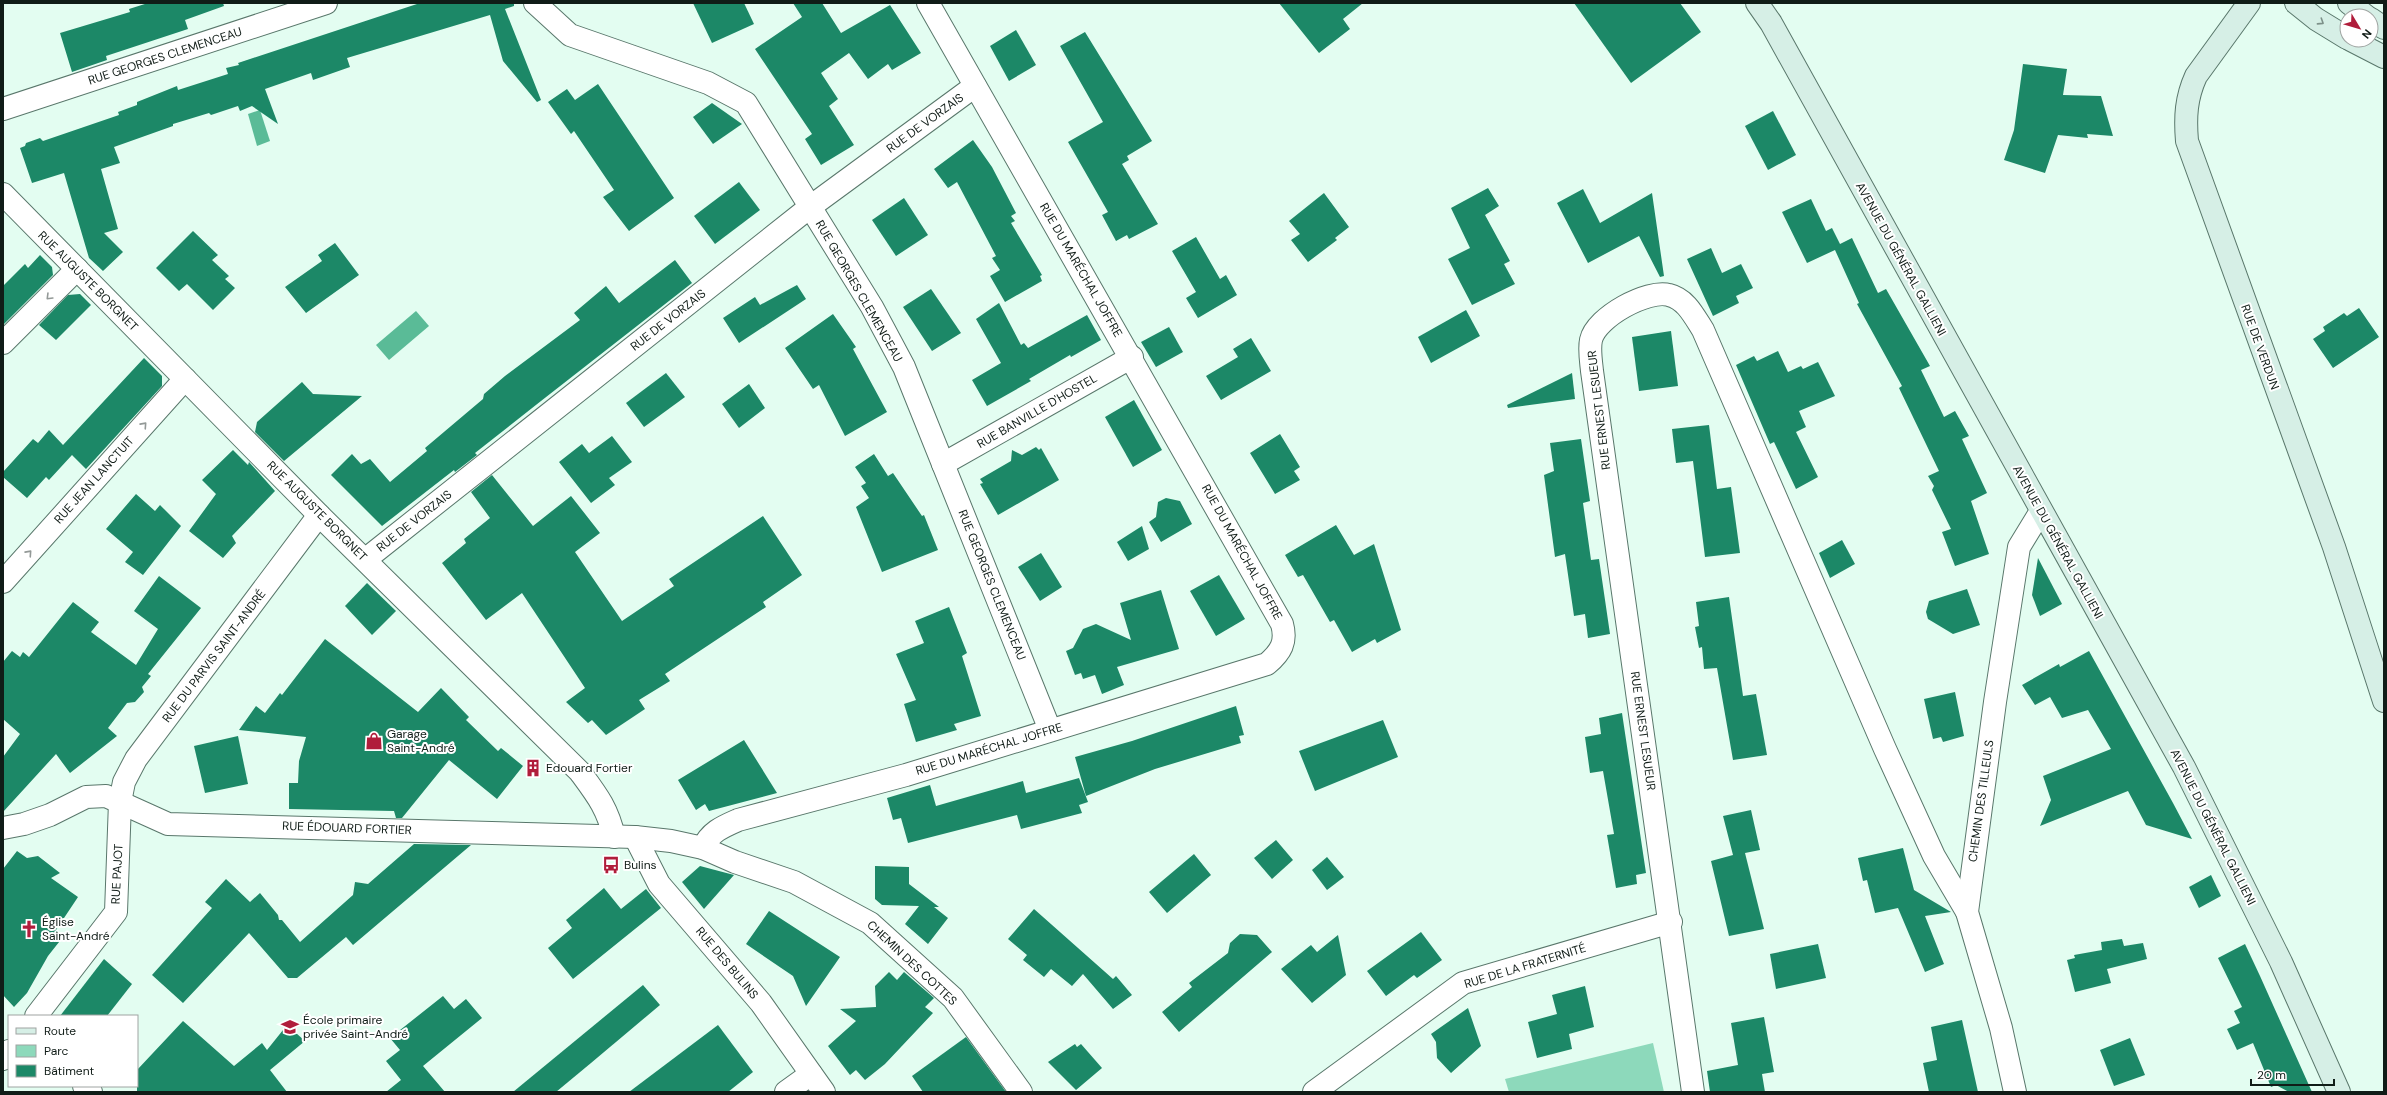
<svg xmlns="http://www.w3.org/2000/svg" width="2387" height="1095" font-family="'DM Sans',sans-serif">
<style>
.green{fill:#8dd9bb}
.water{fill:#5abb97}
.building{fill:#1c8867}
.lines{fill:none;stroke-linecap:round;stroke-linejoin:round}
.street-casing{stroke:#59776b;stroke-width:24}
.secondary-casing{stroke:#59776b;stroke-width:24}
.street{stroke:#fff;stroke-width:22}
.secondary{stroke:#d6efe6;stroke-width:22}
.oneway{stroke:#7d9089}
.oneway2{stroke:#939997}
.labels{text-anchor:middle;stroke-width:4;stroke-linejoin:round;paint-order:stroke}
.street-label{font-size:12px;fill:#101c17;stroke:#fff}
.poi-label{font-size:12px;fill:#101c17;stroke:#fff;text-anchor:start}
</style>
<rect width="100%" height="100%" fill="#e3fdf1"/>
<!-- green -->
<polygon class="green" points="1653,1043 1664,1092 1509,1092 1505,1079"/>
<!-- water -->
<g class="water">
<polygon points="260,110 270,141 257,146 248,114"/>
<polygon points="416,311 429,326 389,360 376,345"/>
</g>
<!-- building -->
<g class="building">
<polygon points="148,3 223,3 224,6 185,20 188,29 106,56 107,60 72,72 60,33 130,12 129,9"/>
<polygon points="420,3 514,3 514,6 505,9 541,100 537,102 503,61 490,15 347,58 350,67 313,80 311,73 265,89 278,124 252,106 240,111 238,106 211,115 209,113 173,124 173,126 114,147 120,163 101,169 118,229 104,233 123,252 103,271 89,258 64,173 32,183 20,148 25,146 26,143 40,138 43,141 119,115 118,112 137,105 137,102 177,86 178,90 228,74 226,68 239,65 238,63"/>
<polygon points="693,3 744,3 754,24 712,43"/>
<polygon points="793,3 822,3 841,33 890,5 921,53 892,70 888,64 868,79 849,53 821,73 838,99 829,106 854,145 821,165 805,139 812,134 755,49 802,17"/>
<polygon points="1279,3 1363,3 1343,19 1350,29 1319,53"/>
<polygon points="1574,3 1680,3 1701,32 1631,83"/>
<polygon points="1016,30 1036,65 1009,81 990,46"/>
<polygon points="1085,32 1152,141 1127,156 1129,160 1122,164 1158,224 1129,239 1127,235 1116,241 1102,215 1108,212 1068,142 1103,122 1060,46"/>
<polygon points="2023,64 2067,69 2063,95 2101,96 2113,136 2087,134 2088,138 2058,135 2045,173 2004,160 2014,130"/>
<polygon points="598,84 674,198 629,231 603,197 614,190 574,131 571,134 548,102 567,89 575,100"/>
<polygon points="712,103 742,124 713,144 693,117"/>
<polygon points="1773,111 1796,155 1768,170 1745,126"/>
<polygon points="973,140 992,167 1016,213 1011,216 1015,221 1011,223 1042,275 1040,276 1042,281 1005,302 990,276 1000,270 992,258 996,256 957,182 948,188 934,169"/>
<polygon points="739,182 760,210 715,244 694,216"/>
<polygon points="1488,188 1499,206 1485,215 1510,261 1504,264 1515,284 1472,305 1448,259 1470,248 1451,208"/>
<polygon points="1583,189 1600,223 1652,193 1664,276 1660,277 1639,236 1588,263 1557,203"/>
<polygon points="1324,193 1349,227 1335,238 1337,240 1308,262 1291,240 1300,234 1289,221"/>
<polygon points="904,198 928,235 896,256 872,220"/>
<polygon points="1811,199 1826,231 1832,228 1840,244 1852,238 1878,293 1886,289 1930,366 1921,370 1944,417 1955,411 1969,436 1962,439 1987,493 1971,501 1989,554 1955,566 1942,532 1951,529 1932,490 1934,486 1928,476 1939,471 1899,388 1902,386 1857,304 1859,303 1835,250 1807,263 1782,212"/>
<polygon points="193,231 218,255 212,260 229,276 225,279 235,288 213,310 187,284 179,291 156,268"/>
<polygon points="1196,237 1220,279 1226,275 1237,295 1198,318 1186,298 1196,292 1172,251"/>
<polygon points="335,243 359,275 306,313 285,287 322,261 318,255"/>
<polygon points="1711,248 1722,273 1741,264 1753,288 1736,296 1739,303 1713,316 1687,259"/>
<polygon points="40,255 52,267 53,275 3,325 3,286 25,264 28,268"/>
<polygon points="675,260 692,283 541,401 475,453 477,455 455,472 454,470 382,526 331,475 352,454 361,464 370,459 390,482 427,451 425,448 483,399 484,394 505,376 580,320 574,313 606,286 619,303"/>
<polygon points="797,285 806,299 739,343 723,318 755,297 760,305"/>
<polygon points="931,289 961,333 932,351 903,307"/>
<polygon points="80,294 91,305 56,340 39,325 68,295"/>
<polygon points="999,303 1021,345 1024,343 1028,348 1087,315 1101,340 1071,357 1070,355 1029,379 1031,381 987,406 972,380 1001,363 976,319"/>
<polygon points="2359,308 2379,337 2333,368 2313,339 2325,331 2323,327 2344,313 2347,316"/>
<polygon points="1466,310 1480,336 1431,363 1418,337"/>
<polygon points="833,314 856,347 853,349 887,412 845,436 819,385 813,389 785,348"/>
<polygon points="1169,327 1183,352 1156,367 1141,342"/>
<polygon points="1671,331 1678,386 1639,391 1632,337"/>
<polygon points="1251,338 1271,371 1221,400 1206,376 1238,357 1233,349"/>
<polygon points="1778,351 1788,372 1801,366 1803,369 1818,362 1835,396 1799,411 1806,427 1796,432 1818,477 1796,489 1774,442 1770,444 1736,365 1754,356 1757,361"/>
<polygon points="144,358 162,376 162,386 86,469 72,455 49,480 46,477 27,498 3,477 3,472 33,439 38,443 49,430 63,445"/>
<polygon points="666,373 685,397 644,427 626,403"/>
<polygon points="1572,373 1575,399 1508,408 1507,405"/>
<polygon points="302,382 313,394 362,396 284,461 255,432 257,422"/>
<polygon points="749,384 765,408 739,428 722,404"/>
<polygon points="1134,400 1162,450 1133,467 1105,417"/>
<polygon points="1709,425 1717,489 1731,487 1740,553 1705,557 1693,461 1676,463 1672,429"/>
<polygon points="1280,434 1300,467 1294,471 1300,480 1275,494 1250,453"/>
<polygon points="612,436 632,462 609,478 615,485 591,503 559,462 582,444 589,453"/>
<polygon points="1581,439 1590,501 1583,503 1591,560 1599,559 1610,634 1588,638 1585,614 1574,616 1565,554 1555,557 1544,475 1554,471 1550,443"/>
<polygon points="1036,447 1039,450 1041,448 1059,480 998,515 980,484 983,483 980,479 1011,461 1012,450 1022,455"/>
<polygon points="233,450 248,465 249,462 275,491 232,536 236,543 223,558 189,531 216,494 202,480"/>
<polygon points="874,454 888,476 893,473 922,516 924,515 938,550 882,572 856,507 869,498 861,486 866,483 855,467"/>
<polygon points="492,475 533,526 571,496 600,533 575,552 622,621 674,586 669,579 763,516 802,575 763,602 766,607 665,674 670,681 639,700 645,709 606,735 592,720 588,723 566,702 585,688 522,593 486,620 442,563 466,543 464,539 490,518 471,492"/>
<polygon points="136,494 155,511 160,505 181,526 143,575 125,562 133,552 106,529"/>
<polygon points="1166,498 1180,501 1192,524 1161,542 1149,522 1156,517 1158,502"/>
<polygon points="1336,525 1354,555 1374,544 1401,630 1377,643 1375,639 1352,652 1334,620 1330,622 1303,575 1298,577 1285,555"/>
<polygon points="1142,526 1149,549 1128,561 1117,542"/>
<polygon points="1842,540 1855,564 1830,578 1819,553"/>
<polygon points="1041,553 1062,587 1040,601 1018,567"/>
<polygon points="2038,558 2062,604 2040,616 2032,595"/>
<polygon points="1219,575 1245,619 1216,636 1190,591"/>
<polygon points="159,576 201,608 148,674 151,676 142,687 144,692 135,702 127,703 108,728 117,736 70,773 56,754 3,812 3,757 20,734 3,719 3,662 12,651 20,657 23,652 29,657 73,602 99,622 91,632 136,665 158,629 134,611"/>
<polygon points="367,583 396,611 372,635 345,606"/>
<polygon points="1967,589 1980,625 1953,634 1928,619 1926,612 1929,601"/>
<polygon points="1161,590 1179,649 1117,667 1124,685 1102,694 1095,675 1083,679 1081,673 1075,675 1066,651 1073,648 1083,629 1096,624 1131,640 1120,603"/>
<polygon points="1729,597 1743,696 1756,694 1767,755 1733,760 1717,668 1704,669 1702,647 1699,648 1695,627 1699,626 1696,602"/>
<polygon points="949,607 967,653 962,656 981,716 954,724 957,730 916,742 904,704 916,700 896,654 924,643 915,621"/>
<polygon points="325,639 418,712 441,688 469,717 466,720 498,751 501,748 523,766 497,799 449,760 402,818 396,818 394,811 289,809 289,783 298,783 299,761 306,737 239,730 256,706 265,713 280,693 282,695"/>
<polygon points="2089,651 2173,803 2192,839 2146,825 2128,791 2040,826 2051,800 2043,776 2111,749 2088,710 2062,718 2050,697 2035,705 2022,685 2059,664 2060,667"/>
<polygon points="1955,692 1964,736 1943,742 1941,737 1933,739 1924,699"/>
<polygon points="1236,706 1244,735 1239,736 1241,743 1155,769 1086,796 1075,757 1132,741"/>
<polygon points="1622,713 1646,873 1636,875 1637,884 1616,888 1607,835 1614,834 1603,771 1590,773 1585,737 1601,734 1599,718"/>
<polygon points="1383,720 1398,757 1315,791 1299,751"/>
<polygon points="238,736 248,784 205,793 194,746"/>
<polygon points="744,740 777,793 709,811 705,804 696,810 678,780"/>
<polygon points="1079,778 1088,802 1079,805 1082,813 1021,829 1017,815 908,843 901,818 893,820 887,798 930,785 936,806 1023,781 1026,793"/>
<polygon points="1751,810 1760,850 1745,853 1764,929 1729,936 1711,861 1733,855 1723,816"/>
<polygon points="1276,840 1293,860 1272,879 1254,858"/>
<polygon points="414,844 471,845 353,945 346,937 297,978 288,978 249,933 183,1003 152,975 212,908 205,902 226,879 250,902 260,893 278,915 279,920 282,920 300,942 353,895 355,882 368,884"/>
<polygon points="1903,848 1914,890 1951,912 1925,916 1944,964 1925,972 1898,908 1875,913 1867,880 1863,881 1858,858"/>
<polygon points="17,851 27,858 38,856 60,873 51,878 78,897 56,930 63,937 48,956 27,993 14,1007 3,995 3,869"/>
<polygon points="1194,854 1211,875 1167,913 1149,892"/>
<polygon points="1327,857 1344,877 1327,890 1312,870"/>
<polygon points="700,866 734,875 704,909 682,882"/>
<polygon points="875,866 909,867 909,884 939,907 934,907 948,918 928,944 905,924 919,906 882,905 875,899"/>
<polygon points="2211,875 2221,896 2199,908 2189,887"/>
<polygon points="604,888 621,909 646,889 661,908 573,979 548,948 572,928 566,920"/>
<polygon points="1034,909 1113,979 1116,976 1132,995 1113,1009 1083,974 1072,986 1051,969 1044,977 1023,960 1027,955 1008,939"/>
<polygon points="769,911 840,957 806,1006 793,976 746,944"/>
<polygon points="1421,932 1442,960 1417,978 1414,975 1386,996 1367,971"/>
<polygon points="1240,934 1257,935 1272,952 1179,1032 1162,1012 1192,987 1189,983 1228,953 1230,943"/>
<polygon points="1338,935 1346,975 1312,1003 1281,969 1311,945 1317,952"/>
<polygon points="2122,939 2124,946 2143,943 2147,959 2107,969 2111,983 2075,992 2067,960 2075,958 2074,955 2102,950 2101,942"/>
<polygon points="1818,944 1826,978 1776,989 1770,954"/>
<polygon points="2245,944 2260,976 2312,1092 2289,1092 2276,1085 2271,1087 2253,1043 2237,1050 2227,1029 2240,1023 2234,1011 2242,1007 2218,958"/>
<polygon points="104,959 132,984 107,1016 60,1016"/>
<polygon points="889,972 897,980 904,972 934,998 925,1007 933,1013 885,1064 865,1080 856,1070 850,1075 828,1046 856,1021 840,1009 876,1007 875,986"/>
<polygon points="643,985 660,1005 591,1063 556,1092 513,1092"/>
<polygon points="1585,986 1594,1027 1569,1034 1572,1049 1537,1058 1528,1022 1557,1014 1552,995"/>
<polygon points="443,996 454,1009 466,999 482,1018 423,1066 445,1092 386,1092 401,1080 386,1061 400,1050 390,1038"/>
<polygon points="1468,1008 1481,1046 1451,1073 1437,1058 1436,1042 1431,1034"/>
<polygon points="1764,1017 1774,1072 1762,1074 1765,1092 1710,1092 1707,1071 1738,1065 1731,1023"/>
<polygon points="1962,1020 1978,1092 1929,1092 1923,1063 1937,1060 1931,1027"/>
<polygon points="183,1021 234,1066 262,1043 267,1050 287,1025 305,1041 270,1070 287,1092 137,1092 137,1070"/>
<polygon points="718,1025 753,1072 728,1092 629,1092"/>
<polygon points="966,1037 1006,1092 923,1092 912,1076"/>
<polygon points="2130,1038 2145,1075 2114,1086 2100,1050"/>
<polygon points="1075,1044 1077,1047 1081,1044 1102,1068 1076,1090 1048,1062"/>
</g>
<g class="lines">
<!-- street casing -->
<g class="street-casing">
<g id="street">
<polyline points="535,3 570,35 708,83 746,103 872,307 904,367 1050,730"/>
<polyline points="3,109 326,3"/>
<path d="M 3,194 L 319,515 L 580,772 C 597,795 608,809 614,837"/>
<polyline points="3,343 77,269"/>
<polyline points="943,464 1132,357"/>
<polyline points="366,559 810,207 975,86"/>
<polyline points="3,582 185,379"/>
<polyline points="3,828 24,824 50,815 86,797 106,796 168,824 635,837 671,841 703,848 735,862 794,882 870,923 953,998 1021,1092"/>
<polyline points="635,837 659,884 761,1003 824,1092"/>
<path d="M 703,848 C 710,832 722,827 738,820 L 906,775 L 1267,664 C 1281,652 1287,642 1282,624 L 928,3"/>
<polyline points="36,1016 116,912 120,802 124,782 136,759 319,515"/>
<polyline points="3,1059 9,1051"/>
<polyline points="84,1086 91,1092"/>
<polyline points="786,1092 811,1074"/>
<polyline points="1314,1092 1463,983 1671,922"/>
<path d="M 1693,1092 L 1592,371 C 1591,361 1589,349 1591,340 C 1596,317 1648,289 1669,295 C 1686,299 1694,316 1703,330 L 1885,749 L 1934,856 L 1967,912"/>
<polyline points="2015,1092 2001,1028 1967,912 1995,702 2019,547 2041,511"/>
</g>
</g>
<!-- secondary casing -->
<g class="secondary-casing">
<g id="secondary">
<polyline points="1757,3 1771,23 2184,767 2281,962 2339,1092"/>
<path d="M 2249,3 L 2196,76 C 2186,98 2185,117 2187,141 L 2334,547 L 2384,701"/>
<polyline points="2296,3 2316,19 2347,38"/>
<polyline points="2349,3 2366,16"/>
<polyline points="2371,19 2384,28"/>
<polyline points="2351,40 2384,57"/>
</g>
</g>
<!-- street -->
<use href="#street" class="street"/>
<!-- secondary -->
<use href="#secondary" class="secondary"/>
</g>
<!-- one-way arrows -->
<defs><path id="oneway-chevron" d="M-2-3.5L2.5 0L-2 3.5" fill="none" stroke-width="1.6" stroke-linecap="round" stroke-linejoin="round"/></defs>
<use class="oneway" href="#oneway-chevron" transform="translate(2321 22) rotate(33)"/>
<g class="oneway2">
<use href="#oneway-chevron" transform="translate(49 297) rotate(135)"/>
<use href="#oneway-chevron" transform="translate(144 425) rotate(-48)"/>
<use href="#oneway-chevron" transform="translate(29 553) rotate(-48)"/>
</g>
<!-- icons -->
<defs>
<g id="shop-bare" transform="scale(1.38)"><path d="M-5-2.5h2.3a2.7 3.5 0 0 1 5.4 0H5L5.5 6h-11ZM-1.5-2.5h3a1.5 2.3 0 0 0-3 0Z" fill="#b01d3b" stroke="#fff" stroke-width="2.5" paint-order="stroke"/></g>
<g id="building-bare" transform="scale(1.38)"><path d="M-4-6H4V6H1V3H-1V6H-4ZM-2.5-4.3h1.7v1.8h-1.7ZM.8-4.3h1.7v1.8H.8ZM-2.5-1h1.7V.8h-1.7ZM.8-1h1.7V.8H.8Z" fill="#b01d3b" stroke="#fff" stroke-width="2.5" paint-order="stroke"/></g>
<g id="bus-bare" transform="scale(1.38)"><path d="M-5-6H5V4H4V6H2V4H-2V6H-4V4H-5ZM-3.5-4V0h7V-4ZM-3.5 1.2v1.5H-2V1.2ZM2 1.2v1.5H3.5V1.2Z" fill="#b01d3b" stroke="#fff" stroke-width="2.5" paint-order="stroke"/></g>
<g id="church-bare" transform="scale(1.38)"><path d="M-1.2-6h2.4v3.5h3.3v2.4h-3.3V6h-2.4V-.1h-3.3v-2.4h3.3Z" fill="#b01d3b" stroke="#fff" stroke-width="2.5" paint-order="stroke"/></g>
<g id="school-bare" transform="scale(1.38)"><path d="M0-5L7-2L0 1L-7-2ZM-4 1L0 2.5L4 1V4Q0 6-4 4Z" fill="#b01d3b" stroke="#fff" stroke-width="2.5" paint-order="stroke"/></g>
</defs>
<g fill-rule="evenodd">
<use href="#shop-bare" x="374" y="741"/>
<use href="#building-bare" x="533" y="768"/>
<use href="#bus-bare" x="611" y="865"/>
<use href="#church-bare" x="29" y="929"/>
<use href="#school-bare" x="290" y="1027"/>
</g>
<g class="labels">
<!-- street labels -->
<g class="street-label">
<text transform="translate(165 56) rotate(-18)" y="4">RUE GEORGES CLEMENCEAU</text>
<text transform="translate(925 123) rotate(-36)" y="4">RUE DE VORZAIS</text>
<text transform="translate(1901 259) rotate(61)" y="4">AVENUE DU GÉNÉRAL GALLIENI</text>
<text transform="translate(1081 270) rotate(60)" y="4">RUE DU MARÉCHAL JOFFRE</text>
<text transform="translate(88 281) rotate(45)" y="4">RUE AUGUSTE BORGNET</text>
<text transform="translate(859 291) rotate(60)" y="4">RUE GEORGES CLEMENCEAU</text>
<text transform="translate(668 320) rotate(-38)" y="4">RUE DE VORZAIS</text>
<text transform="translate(2260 347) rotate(70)" y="4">RUE DE VERDUN</text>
<text transform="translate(1599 410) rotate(-97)" y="4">RUE ERNEST LESUEUR</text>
<text transform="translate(1037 411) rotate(-30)" y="4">RUE BANVILLE D'HOSTEL</text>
<text transform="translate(94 480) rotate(-48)" y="4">RUE JEAN LANCTUIT</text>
<text transform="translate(317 511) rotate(45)" y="4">RUE AUGUSTE BORGNET</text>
<text transform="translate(414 521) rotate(-38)" y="4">RUE DE VORZAIS</text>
<text transform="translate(2058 542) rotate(61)" y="4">AVENUE DU GÉNÉRAL GALLIENI</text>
<text transform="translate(1242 552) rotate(61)" y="4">RUE DU MARÉCHAL JOFFRE</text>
<text transform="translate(992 585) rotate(68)" y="4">RUE GEORGES CLEMENCEAU</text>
<text transform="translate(214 656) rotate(-53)" y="4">RUE DU PARVIS SAINT-ANDRÉ</text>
<text transform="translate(1643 731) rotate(82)" y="4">RUE ERNEST LESUEUR</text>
<text transform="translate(989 749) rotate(-17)" y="4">RUE DU MARÉCHAL JOFFRE</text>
<text transform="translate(1981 801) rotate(-82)" y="4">CHEMIN DES TILLEULS</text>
<text transform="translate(2213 827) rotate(63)" y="4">AVENUE DU GÉNÉRAL GALLIENI</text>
<text transform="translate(347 828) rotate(2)" y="4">RUE ÉDOUARD FORTIER</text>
<text transform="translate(117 874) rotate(-87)" y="4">RUE PAJOT</text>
<text transform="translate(727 963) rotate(50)" y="4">RUE DES BULINS</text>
<text transform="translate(912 963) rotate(43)" y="4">CHEMIN DES COTTES</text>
<text transform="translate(1525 966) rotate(-17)" y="4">RUE DE LA FRATERNITÉ</text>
</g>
<!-- poi labels -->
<g class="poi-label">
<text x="387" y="738">Garage<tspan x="387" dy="14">Saint-André</tspan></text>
<text x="546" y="772">Edouard Fortier</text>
<text x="624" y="869">Bulins</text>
<text x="42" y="926">Église<tspan x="42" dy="14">Saint-André</tspan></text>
<text x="303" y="1024">École primaire<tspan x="303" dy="14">privée Saint-André</tspan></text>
</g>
</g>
<!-- border -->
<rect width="2387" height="1095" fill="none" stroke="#101c17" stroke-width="8"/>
<!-- legend -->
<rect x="8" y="1015" width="130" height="72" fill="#ffffff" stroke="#9fa4a2"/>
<rect x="16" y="1028" width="20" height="6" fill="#d6efe6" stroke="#9fa4a2"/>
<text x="44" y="1035" font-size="12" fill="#101c17">Route</text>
<rect x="16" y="1045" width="20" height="12" fill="#8dd9bb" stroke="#9fa4a2"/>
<text x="44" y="1055" font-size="12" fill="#101c17">Parc</text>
<rect x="16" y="1065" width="20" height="12" fill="#1c8867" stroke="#9fa4a2"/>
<text x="44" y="1075" font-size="12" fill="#101c17">Bâtiment</text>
<!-- north arrow -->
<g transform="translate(2359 28) rotate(128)"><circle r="19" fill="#ffffff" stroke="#9fa4a2"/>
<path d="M0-3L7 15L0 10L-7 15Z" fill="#b01d3b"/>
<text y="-6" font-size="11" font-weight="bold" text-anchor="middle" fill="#101c17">N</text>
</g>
<!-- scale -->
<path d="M2251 1079v6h83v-6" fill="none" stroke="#101c17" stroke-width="2"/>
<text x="2257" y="1079" font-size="12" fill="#101c17" stroke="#ffffff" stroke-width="3" paint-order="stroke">20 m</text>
</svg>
